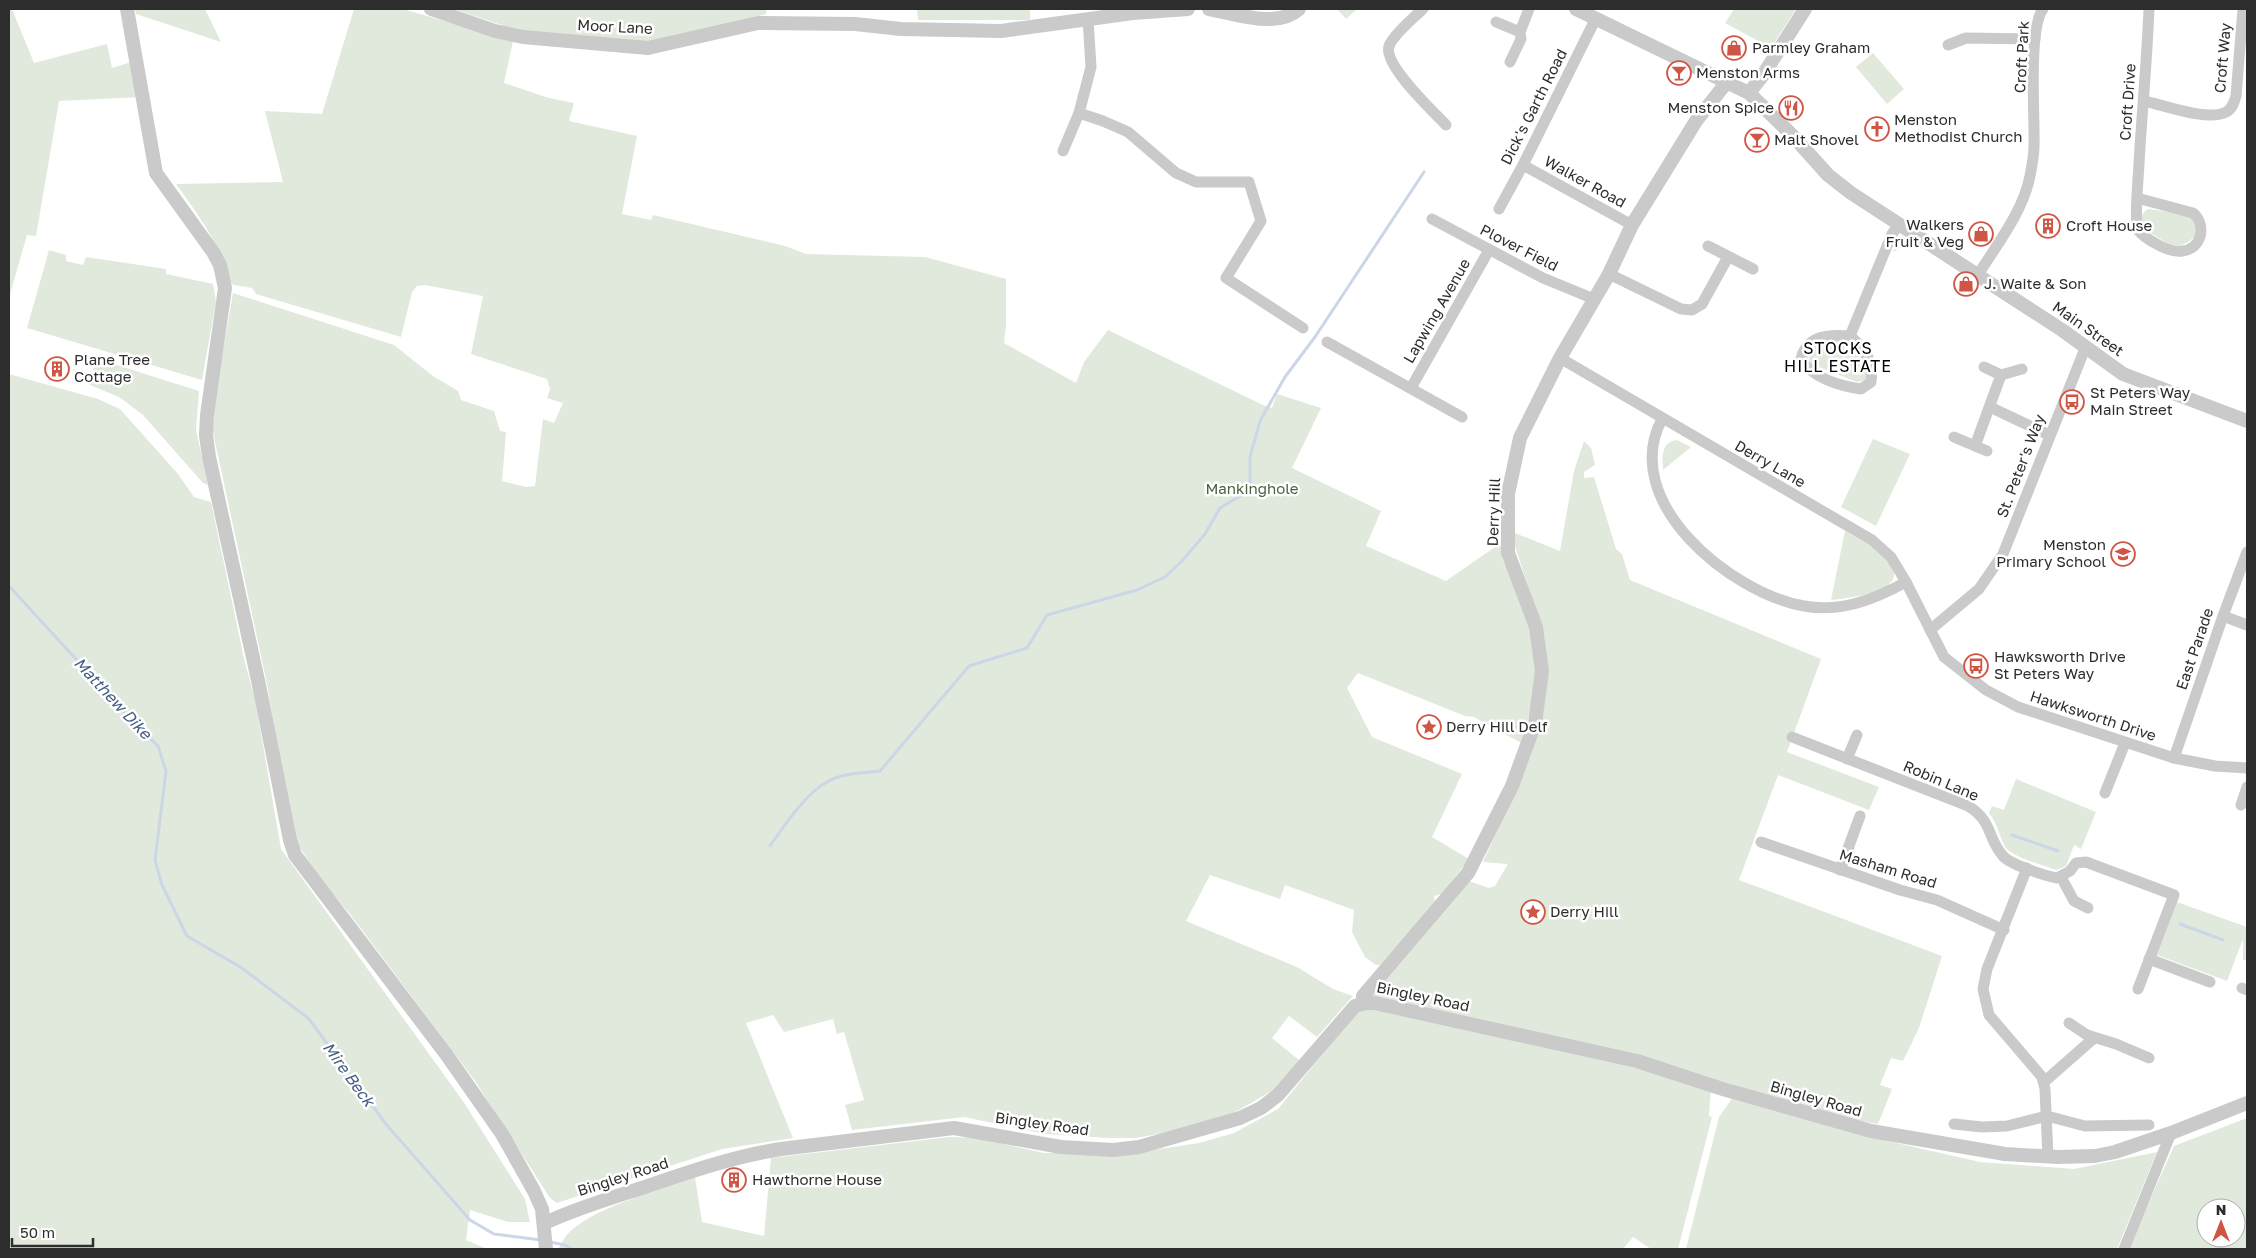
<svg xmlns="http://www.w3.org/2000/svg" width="2256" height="1258" font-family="'Golos Text',sans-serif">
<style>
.green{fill:#e1e9dc;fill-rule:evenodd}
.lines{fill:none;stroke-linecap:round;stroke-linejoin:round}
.stream{stroke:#cbd6e7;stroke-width:3}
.minor{stroke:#cacaca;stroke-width:11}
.tertiary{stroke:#cacaca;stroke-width:14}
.labels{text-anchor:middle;stroke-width:5;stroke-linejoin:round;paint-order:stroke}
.street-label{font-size:15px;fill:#2d2d2d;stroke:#fff}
.poi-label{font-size:15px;fill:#2d2d2d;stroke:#fff;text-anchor:start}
.park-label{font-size:15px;fill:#4a6340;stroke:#fff}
.neighbourhood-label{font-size:16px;letter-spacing:1px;fill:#000;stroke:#fff}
.water-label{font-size:16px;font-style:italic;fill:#456085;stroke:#fff}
</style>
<rect width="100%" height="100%" fill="#fff"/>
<!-- green -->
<g class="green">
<polygon points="9,9 12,9 34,63 107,44 112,68 131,62 140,97 59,101 36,236 27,235 9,298"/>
<polygon points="135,9 205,9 221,42 136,14"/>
<path d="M 354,9 L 403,9 L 513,41 L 504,83 L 549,98 L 574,103 L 569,121 L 637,136 L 622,214 L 651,220 L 653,215 L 785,246 L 806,254 L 925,257 L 1006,279 L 1006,326 L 1004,343 L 1076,383 L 1084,362 L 1108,330 L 1263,405 L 1272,408 L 1277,394 L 1321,408 L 1292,468 L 1381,511 L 1366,546 L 1446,581 L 1502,542 L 1502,559 L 1536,627 L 1537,675 L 1523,744 L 1474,717 L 1465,716 L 1358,673 L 1347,688 L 1372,737 L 1462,774 L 1432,837 L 1469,859 L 1442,894 L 1434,896 L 1435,903 L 1380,965 L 1376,965 L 1365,957 L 1352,932 L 1354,910 L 1285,885 L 1280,899 L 1210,875 L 1186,921 L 1297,967 L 1333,989 L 1353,996 L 1317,1037 L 1289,1016 L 1272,1038 L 1300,1061 L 1275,1089 L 1230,1115 L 1191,1128 L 1136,1138 L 1108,1138 L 1045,1134 L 964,1117 L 852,1130 L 845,1105 L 864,1100 L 844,1032 L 837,1034 L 833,1019 L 784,1032 L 773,1015 L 746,1023 L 793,1138 L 722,1149 L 557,1203 L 550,1198 L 475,1081 L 350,914 L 320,878 L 298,845 L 290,824 L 267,684 L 213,432 L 214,403 L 233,293 L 394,345 L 433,376 L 458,391 L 461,400 L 494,411 L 500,431 L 506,432 L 502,481 L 526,487 L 535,486 L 543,419 L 554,423 L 563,403 L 547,398 L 550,389 L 547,379 L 471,354 L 483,296 L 425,285 L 417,286 L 412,292 L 401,337 L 256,294 L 252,288 L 234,285 L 231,283 C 218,242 201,218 176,184 L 283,182 L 265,111 L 322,114 Z"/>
<polygon points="453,9 767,9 766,14 642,46 517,30"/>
<polygon points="917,9 1030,9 1030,20 918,20"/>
<polygon points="1337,9 1357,9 1346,19"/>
<polygon points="1734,9 1796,9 1771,48 1725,23"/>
<polygon points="1873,53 1904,89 1887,104 1856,67"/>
<path d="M 2149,209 L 2189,215 L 2197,227 L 2195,236 C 2176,256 2162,239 2143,228 L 2141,217 L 2145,211 Z"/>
<polygon points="1910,239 1914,241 1893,252 1896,244"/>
<polygon points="49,250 66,255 66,261 83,265 86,257 166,269 166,274 213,284 216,301 202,380 27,328"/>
<path d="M 1829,339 L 1850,341 L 1864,358 L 1868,374 L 1865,380 L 1857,382 L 1811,364 C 1804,347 1815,344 1829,339 Z"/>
<polygon points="95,358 199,391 196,430 208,485 203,483 143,415 119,397 90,385"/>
<polygon points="9,374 98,399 120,409 178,474 194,497 211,502 245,663 255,699 281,849 463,1101 525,1199 530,1222 508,1222 470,1210 466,1240 487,1249 9,1249"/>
<polygon points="1873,439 1910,454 1876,526 1841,507"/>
<path d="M 1677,440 L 1691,447 L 1663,470 C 1662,457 1661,442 1677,440 Z"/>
<polygon points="1584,441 1591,448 1595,465 1584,472 1584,478 1594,477 1616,549 1622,554 1630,580 1821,659 1787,752 1879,787 1869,810 1778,775 1739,880 1942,956 1919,1028 1903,1061 1891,1058 1880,1085 1892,1089 1878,1124 1830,1116 1666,1063 1375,997 1371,994 1466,880 1489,888 1495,886 1508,864 1483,862 1527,764 1541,726 1545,694 1545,639 1510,531 1560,551 1574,471"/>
<path d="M 1845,531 C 1856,538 1871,544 1881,554 C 1922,590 1856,597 1831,600 Z"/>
<path d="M 2016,779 L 2096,812 L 2081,849 L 2074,845 L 2066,866 L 2056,870 C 2043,865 2010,857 2004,845 C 1999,834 1997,823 1989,813 L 1992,806 L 2004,810 Z"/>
<polygon points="2177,902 2247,927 2247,960 2243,960 2243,939 2227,981 2157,955"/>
<path d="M 1371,1007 L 1659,1071 L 1711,1087 L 1709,1116 L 1712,1117 L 1678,1249 L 1651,1249 L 1633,1237 L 1623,1249 L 558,1249 C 561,1245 563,1240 566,1236 C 589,1208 661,1190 695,1177 L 702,1222 L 764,1236 L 771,1158 L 949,1137 L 977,1138 L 1044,1153 L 1112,1153 L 1146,1151 L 1199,1143 L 1234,1133 L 1278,1109 L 1352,1018 L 1362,1010 Z"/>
<polygon points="1733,1097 1866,1136 1980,1162 2074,1169 2157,1152 2117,1249 1686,1249 1719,1117"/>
<path d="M 2247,1118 L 2247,1249 L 2128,1249 L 2174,1146 ZM 2206,1208 L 2236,1208 L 2236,1238 L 2206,1238 Z"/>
</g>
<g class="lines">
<!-- stream -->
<g class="stream">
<polyline points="9,586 129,717 158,746 166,771 155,860 162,885 187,936 242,968 309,1019 385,1123 470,1220 494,1234 541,1240"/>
<polyline points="2012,835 2058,851"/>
<path d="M 770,846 C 784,826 806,793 827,782 C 842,773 863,773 880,771 L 969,666 L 1027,648 L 1047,615 L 1137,590 L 1165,577 L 1182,561 L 1205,534 L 1220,508 L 1250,490 L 1250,457 L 1260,421 L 1285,377 L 1315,337 L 1424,172"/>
<polyline points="2180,924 2223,940"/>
<polyline points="550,1242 565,1245 572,1249"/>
</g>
<!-- minor -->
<g class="minor">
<path d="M 1423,9 C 1414,17 1393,35 1389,46 C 1383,65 1433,111 1446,125"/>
<polyline points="1088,19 1091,67 1079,113 1103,121 1128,132 1176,173 1196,182 1249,182 1261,221 1226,278 1303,328"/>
<polyline points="1496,22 1520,32"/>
<polyline points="1948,45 1966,38 2035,39"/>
<polyline points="1510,62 1521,39 1520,32 1529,9"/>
<path d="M 2144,101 C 2164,105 2208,122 2226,112 C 2232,109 2234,103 2236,96 L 2243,9"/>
<polyline points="1063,151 1079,113"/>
<polyline points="1523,165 1632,225"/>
<path d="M 2137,198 L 2193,213 C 2207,225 2202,249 2182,251 C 2168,253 2145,239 2137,229 C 2135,207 2138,185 2139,163 C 2142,112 2147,60 2149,9"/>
<polyline points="1499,209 1523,165 1596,18"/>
<polyline points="1432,219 1543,278 1594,299"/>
<polyline points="1708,246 1753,269"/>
<polyline points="1609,274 1681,309 1692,310 1702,304 1728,257"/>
<path d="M 1978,275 C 1997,244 2023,212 2030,176 C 2032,166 2034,156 2034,146 C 2035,118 2028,28 2043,9"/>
<path d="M 1850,336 C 1829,334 1807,335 1801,359 C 1812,378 1840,386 1861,389 L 1871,382 C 1874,361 1865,349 1850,336 L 1892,234 L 1899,224"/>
<polyline points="1327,342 1462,417"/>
<polyline points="1560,358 1872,540 1891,557 1906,582 1944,657 1986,690 2018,707 2174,758 2215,766 2247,768"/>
<polyline points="1984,367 2001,375"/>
<polyline points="1411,388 1489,250"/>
<polyline points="1990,407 2049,435"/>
<path d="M 1662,419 C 1618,502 1731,593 1804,606 C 1841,613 1875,599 1906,582"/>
<polyline points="1954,437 1987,451"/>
<polyline points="1975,446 2001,375 2022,369"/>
<polyline points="2223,616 2247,625"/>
<polyline points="1930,630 1979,589 2003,554 2086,346"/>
<path d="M 1792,737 L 1968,806 C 1993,821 1987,838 2003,856 C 2011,865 2046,876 2057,878 L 2070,871 L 2076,863 L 2086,862 L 2174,895 L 2138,989"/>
<polyline points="2174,758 2223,616 2247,552"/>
<polyline points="1847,759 1857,735"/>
<polyline points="2105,793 2125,743"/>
<polyline points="2241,805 2247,787"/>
<polyline points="1761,842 1900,890 1937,900 2004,930"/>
<polyline points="2027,868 1987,969 1983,989 1989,1015 2042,1077 2045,1089 2048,1157"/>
<polyline points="1840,870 1860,816"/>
<polyline points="2061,877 2074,901 2088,908"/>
<polyline points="2149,959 2210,982"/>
<polyline points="2242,988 2247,990"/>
<polyline points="2069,1023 2087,1035 2116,1044 2149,1058"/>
<polyline points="2044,1082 2094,1038"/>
<polyline points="1954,1124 1982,1127 2007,1126 2047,1116 2085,1126 2149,1125"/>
<polyline points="2124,1249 2171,1133"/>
</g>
<!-- tertiary -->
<g class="tertiary">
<polyline points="127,9 156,173 213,252 220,265 225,288 207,415 206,435 209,457 259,685 290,840 295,855 446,1054 502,1134 534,1191 542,1209 546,1249"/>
<polyline points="431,9 495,31 523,37 648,48 758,23 855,24 901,29 1001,31 1133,13 1188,9"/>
<path d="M 1209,9 C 1236,14 1277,29 1299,9"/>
<polyline points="1576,9 1749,93 1793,136 1828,175 1851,193 2062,330 2123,374 2247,421"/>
<polyline points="1749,93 1763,75 1805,9"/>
<polyline points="1363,1002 1363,996 1468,873 1512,786 1535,723 1542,671 1536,627 1508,553 1508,494 1520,438 1560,358 1609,274 1632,225 1696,121 1727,82"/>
<path d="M 545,1223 C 577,1208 611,1198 645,1187 C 689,1172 735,1156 781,1149 L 954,1128 L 1061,1147 L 1113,1150 L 1139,1147 L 1240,1118 L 1261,1108 L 1278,1095 L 1355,1006 L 1370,1002 L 1637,1061 L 1723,1089 L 1871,1131 L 2005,1154 L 2057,1157 L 2095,1156 L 2115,1152 L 2171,1133 L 2247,1103"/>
</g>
</g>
<!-- icons -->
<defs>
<g id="shop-ring" transform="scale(1.25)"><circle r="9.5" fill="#fff" stroke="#cf5544" stroke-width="1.5"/><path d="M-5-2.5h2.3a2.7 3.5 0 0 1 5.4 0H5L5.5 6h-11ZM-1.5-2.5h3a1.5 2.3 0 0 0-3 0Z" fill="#cf5544"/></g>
<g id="bar-ring" transform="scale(1.25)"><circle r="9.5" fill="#fff" stroke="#cf5544" stroke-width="1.5"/><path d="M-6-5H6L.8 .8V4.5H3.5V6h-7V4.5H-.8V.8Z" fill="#cf5544"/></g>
<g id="restaurant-ring" transform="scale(1.25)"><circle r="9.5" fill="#fff" stroke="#cf5544" stroke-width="1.5"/><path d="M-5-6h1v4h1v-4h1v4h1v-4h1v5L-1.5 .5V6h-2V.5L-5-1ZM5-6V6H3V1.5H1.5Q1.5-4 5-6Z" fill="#cf5544"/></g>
<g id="church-ring" transform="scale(1.25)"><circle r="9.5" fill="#fff" stroke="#cf5544" stroke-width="1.5"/><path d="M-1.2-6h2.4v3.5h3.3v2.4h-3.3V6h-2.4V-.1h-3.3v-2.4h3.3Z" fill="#cf5544"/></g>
<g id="building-ring" transform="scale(1.25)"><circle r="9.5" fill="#fff" stroke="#cf5544" stroke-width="1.5"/><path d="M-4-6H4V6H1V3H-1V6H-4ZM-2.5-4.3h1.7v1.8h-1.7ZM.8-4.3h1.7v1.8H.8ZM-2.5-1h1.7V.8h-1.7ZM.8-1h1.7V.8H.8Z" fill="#cf5544"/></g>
<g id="bus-ring" transform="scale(1.25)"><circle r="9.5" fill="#fff" stroke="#cf5544" stroke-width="1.5"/><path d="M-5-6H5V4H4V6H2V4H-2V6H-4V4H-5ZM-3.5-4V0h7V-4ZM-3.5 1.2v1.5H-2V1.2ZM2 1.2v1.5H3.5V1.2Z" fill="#cf5544"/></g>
<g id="school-ring" transform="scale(1.25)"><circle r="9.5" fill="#fff" stroke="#cf5544" stroke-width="1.5"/><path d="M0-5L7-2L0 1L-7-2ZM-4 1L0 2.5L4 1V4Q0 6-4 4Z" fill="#cf5544"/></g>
<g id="sight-ring" transform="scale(1.25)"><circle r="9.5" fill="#fff" stroke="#cf5544" stroke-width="1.5"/><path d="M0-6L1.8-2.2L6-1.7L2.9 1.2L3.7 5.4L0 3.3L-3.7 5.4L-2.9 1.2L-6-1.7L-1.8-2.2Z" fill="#cf5544"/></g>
</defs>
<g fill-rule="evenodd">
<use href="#shop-ring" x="1734" y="48"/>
<use href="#bar-ring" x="1679" y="73"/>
<use href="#restaurant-ring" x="1791" y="108"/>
<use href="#church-ring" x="1877" y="129"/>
<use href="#bar-ring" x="1757" y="140"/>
<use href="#building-ring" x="2048" y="226"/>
<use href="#shop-ring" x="1981" y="234"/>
<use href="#shop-ring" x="1966" y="284"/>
<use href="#building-ring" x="57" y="369"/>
<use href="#bus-ring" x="2072" y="402"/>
<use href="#school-ring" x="2123" y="554"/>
<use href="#bus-ring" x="1976" y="666"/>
<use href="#sight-ring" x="1429" y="727"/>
<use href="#sight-ring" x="1533" y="912"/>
<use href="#building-ring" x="734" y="1180"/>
</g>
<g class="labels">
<!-- street labels -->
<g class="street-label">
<text transform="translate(615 27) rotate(3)" y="5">Moor Lane</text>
<text transform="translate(2022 57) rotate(-87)" y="5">Croft Park</text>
<text transform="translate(2223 58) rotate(-85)" y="5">Croft Way</text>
<text transform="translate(2128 102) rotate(-86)" y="5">Croft Drive</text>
<text transform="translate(1534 107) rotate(-63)" y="5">Dick's Garth Road</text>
<text transform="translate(1585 182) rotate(29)" y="5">Walker Road</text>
<text transform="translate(1519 248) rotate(27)" y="5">Plover Field</text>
<text transform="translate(1437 311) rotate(-60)" y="5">Lapwing Avenue</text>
<text transform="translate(2088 329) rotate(35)" y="5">Main Street</text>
<text transform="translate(1770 464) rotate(30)" y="5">Derry Lane</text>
<text transform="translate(2021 466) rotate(-69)" y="5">St. Peter's Way</text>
<text transform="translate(1494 512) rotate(-88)" y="5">Derry Hill</text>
<text transform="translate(2195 649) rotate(-71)" y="5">East Parade</text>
<text transform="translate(2093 716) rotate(18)" y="5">Hawksworth Drive</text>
<text transform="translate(1941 781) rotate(23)" y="5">Robin Lane</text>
<text transform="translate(1888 869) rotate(17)" y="5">Masham Road</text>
<text transform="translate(1423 997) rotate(12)" y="5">Bingley Road</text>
<text transform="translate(1816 1099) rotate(16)" y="5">Bingley Road</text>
<text transform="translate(1042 1124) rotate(8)" y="5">Bingley Road</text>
<text transform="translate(623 1177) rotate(-18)" y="5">Bingley Road</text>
</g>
<!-- poi labels -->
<g class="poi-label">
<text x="1752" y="53">Parmley Graham</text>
<text x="1696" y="78">Menston Arms</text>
<text x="1774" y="113" text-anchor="end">Menston Spice</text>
<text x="1894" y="125">Menston<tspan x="1894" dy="17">Methodist Church</tspan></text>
<text x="1774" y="145">Malt Shovel</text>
<text x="1964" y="230" text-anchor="end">Walkers<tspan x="1964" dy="17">Fruit &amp; Veg</tspan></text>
<text x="2066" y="231">Croft House</text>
<text x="1984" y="289">J. Waite &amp; Son</text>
<text x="74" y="365">Plane Tree<tspan x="74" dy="17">Cottage</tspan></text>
<text x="2090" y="398">St Peters Way<tspan x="2090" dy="17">Main Street</tspan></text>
<text x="2106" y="550" text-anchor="end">Menston<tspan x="2106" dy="17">Primary School</tspan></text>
<text x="1994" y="662">Hawksworth Drive<tspan x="1994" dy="17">St Peters Way</tspan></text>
<text x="1446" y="732">Derry Hill Delf</text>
<text x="1550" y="917">Derry Hill</text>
<text x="752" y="1185">Hawthorne House</text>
</g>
<!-- park labels -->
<g class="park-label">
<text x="1252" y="494">Mankinghole</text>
</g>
<!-- neighbourhood labels -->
<g class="neighbourhood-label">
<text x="1838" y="354">STOCKS<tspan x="1838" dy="18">HILL ESTATE</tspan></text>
</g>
<!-- water labels -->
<g class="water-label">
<text transform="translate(113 698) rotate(47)" y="6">Matthew Dike</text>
<text transform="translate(349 1074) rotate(54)" y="6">Mire Beck</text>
</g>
</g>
<!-- border -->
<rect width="2256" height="1258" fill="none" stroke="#2d2d2d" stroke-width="20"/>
<!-- north arrow -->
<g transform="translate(2221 1223)"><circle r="24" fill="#ffffff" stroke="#ababab"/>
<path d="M0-4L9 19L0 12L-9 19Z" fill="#cf5544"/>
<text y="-8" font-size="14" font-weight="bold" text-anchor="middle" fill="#2d2d2d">N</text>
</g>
<!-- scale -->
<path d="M12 1238v8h81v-8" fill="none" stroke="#2d2d2d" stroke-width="2.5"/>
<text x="20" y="1238" font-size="15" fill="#2d2d2d" stroke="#ffffff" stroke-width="4" paint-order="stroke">50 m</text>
</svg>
